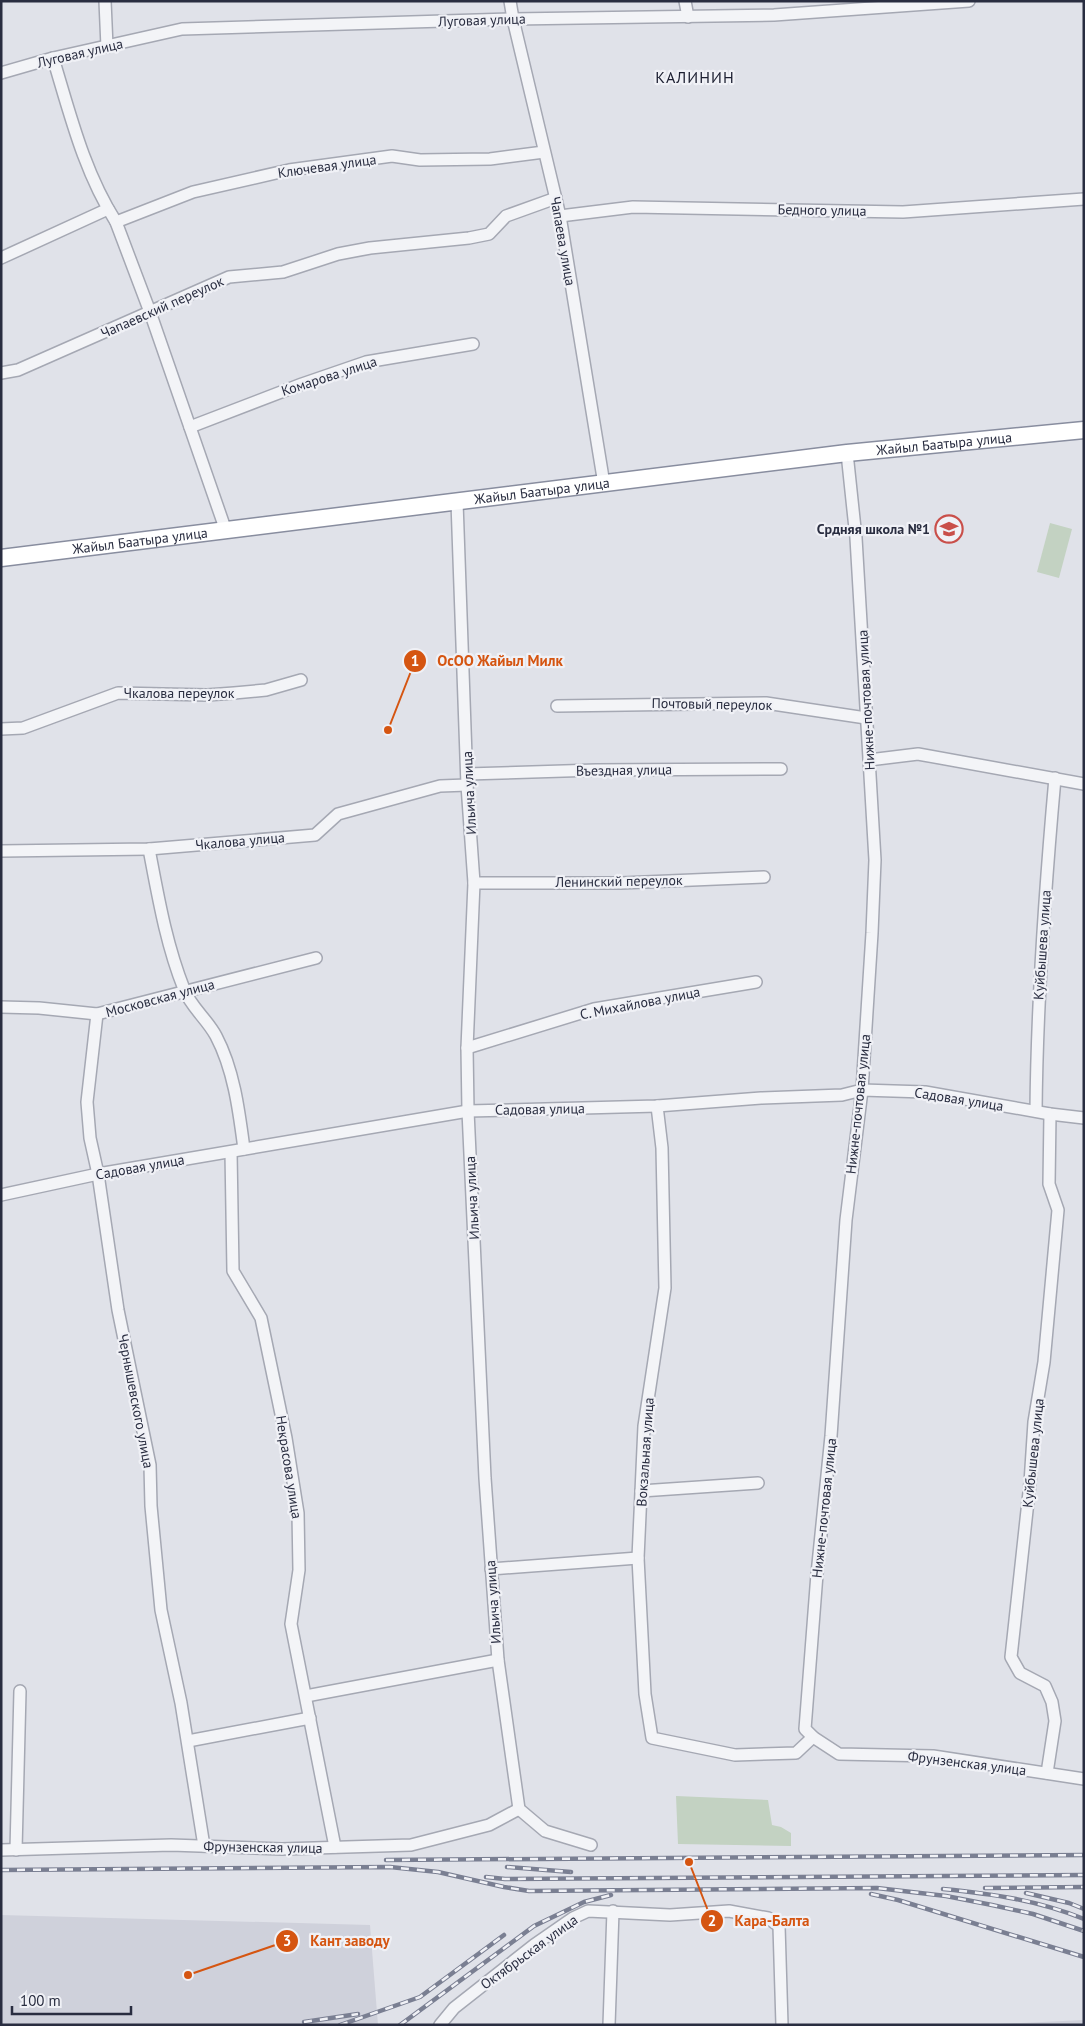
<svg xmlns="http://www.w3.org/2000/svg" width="1085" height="2026" font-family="'PT Sans',sans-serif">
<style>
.built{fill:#cfd1db}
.green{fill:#c3d2c2}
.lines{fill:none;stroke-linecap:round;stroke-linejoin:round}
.minor-casing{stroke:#a5a8b3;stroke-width:14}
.highway-casing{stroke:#888d9f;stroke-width:19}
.minor{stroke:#f3f4f7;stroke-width:11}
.highway{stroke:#fff;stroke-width:16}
.rail-casing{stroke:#7a7f92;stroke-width:4.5}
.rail{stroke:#f0f1f6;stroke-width:2.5;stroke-dasharray:8;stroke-linecap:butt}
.labels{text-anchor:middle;stroke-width:4.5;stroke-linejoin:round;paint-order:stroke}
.street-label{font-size:14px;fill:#292d40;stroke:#f0f1f6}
.poi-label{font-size:14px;font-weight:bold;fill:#292d40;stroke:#f0f1f6;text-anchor:end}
.quarter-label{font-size:16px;letter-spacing:1px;fill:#1c1f31;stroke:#f0f1f6}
.leader{fill:none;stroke:#d55511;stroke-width:2}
.callout-dot{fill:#d55511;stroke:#f0f1f6;stroke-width:2}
.mark-label{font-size:15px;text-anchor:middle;font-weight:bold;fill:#fff}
.callout-label{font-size:15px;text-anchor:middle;font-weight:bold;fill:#d55511;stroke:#f0f1f6;stroke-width:4.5;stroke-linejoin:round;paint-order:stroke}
</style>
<rect width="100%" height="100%" fill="#e0e2e9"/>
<!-- built -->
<g class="built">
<polygon points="1,1915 370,1925 378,2025 1,2025"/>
<polygon points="1084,2020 1084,2025 976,2025"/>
</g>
<!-- green -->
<g class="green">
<polygon points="1050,523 1072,529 1059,578 1037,572"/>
<polygon points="676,1796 768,1800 772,1825 781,1827 791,1833 791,1846 678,1844"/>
</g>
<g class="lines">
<!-- minor casing -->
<g class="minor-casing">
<g id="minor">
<polyline points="105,1 107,47"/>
<polyline points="510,1 513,19 560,216 604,484"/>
<polyline points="685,1 688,17"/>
<path d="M 53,58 C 70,114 84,172 116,222 L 150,312 L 226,531"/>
<polyline points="1,73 53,58 182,29 513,19 774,15 969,1"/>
<polyline points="560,216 633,207 903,212 1084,199"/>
<polyline points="116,222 193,192 289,170 392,156 420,160 490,159 544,152"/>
<polyline points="1,258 108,209"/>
<polyline points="1,373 18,370 229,277 283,272 338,254 370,248 469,238 489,234 506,216 556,198"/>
<polyline points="190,427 302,384 366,362 473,344"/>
<polyline points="847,453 856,538 875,860 872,933 862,1090 846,1220 831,1436 817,1574 805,1729 813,1737 839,1754 933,1756 1084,1779"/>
<polyline points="457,502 467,785 474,883 467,1048 468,1111 485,1478 498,1660 519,1809 545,1831 591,1845"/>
<polyline points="557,706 766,703 866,718"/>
<polyline points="1,729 23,728 118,693 207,695 234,693 266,690 301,680"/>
<polyline points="869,760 918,754 1084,784"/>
<polyline points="467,774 596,770 781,769"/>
<path d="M 149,849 C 158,896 166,944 184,989 C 190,1006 207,1019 216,1036 C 234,1070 239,1111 244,1149"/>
<polyline points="1,851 149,849 315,835 338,814 440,786 467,785"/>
<polyline points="474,883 621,883 764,877"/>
<polyline points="1,1007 39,1008 97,1014 316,958"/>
<polyline points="97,1014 87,1102 90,1138 98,1174 118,1310 150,1465 151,1506 161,1610 181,1703 204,1846"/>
<polyline points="467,1048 594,1009 756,982"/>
<polyline points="657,1106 662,1148 665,1288 644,1426 638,1558 645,1694 652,1738 735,1755 796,1753 813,1737"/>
<path d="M 1036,1111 C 1037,1000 1045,889 1055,778"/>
<polyline points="231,1152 233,1271 261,1318 286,1438 298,1513 299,1570 291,1624 335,1847"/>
<polyline points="1,1195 98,1174 468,1111 657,1106 761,1098 842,1095 862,1090 925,1092 1050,1114 1084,1118"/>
<polyline points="641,1491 758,1483"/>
<polyline points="491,1569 638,1558"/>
<polyline points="306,1696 498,1660"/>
<polyline points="188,1741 310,1718"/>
<polyline points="1047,1773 1055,1721 1052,1702 1045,1686 1020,1673 1011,1657 1030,1483 1034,1422 1044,1362 1058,1210 1049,1184 1050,1114"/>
<polyline points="1,1850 171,1845 282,1849 411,1845 489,1825 519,1809"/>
<polyline points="16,1850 20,1691"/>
<polyline points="440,2025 454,2008 534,1945 573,1918 588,1911 670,1915 729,1911 768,1918 779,1926 782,2025"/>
<polyline points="609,2025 613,1911"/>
</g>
</g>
<!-- highway casing -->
<g class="highway-casing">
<g id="highway">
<path id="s1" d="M 1,558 L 847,453 L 1084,430"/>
</g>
</g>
<!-- minor -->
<use href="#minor" class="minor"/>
<!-- highway -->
<use href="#highway" class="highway"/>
<!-- rail casing -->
<g class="rail-casing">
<g id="rail">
<polyline points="386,1860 1084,1855"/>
<polyline points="507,1867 571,1872"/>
<polyline points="1,1870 390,1867 438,1872 504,1887 529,1891 877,1888 946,1896 992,1905 1033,1914 1084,1931"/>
<polyline points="486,1877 505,1879 1084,1875"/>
<polyline points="985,1888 1084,1887"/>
<path d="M 943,1889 C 993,1894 1037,1900 1084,1919"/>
<polyline points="1026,1893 1069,1903 1084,1909"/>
<polyline points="871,1894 898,1900 1084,1957"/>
<polyline points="304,2022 358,2014"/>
<polyline points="340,2025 420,1997 504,1935"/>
<polyline points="400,2025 534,1926 584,1902 611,1895"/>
</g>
</g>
<!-- rail -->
<use href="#rail" class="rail"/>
</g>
<!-- icons -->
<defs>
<g id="school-ring" transform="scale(1.4375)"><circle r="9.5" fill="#f0f1f6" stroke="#c94f4a" stroke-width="1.5"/><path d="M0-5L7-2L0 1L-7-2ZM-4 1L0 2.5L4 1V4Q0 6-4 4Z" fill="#c94f4a"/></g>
</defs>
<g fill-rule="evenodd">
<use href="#school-ring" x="949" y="529"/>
</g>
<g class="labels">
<!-- street labels -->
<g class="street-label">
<text transform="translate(482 20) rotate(-2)" y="5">Луговая улица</text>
<text transform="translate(80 53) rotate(-13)" y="5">Луговая улица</text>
<text transform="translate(327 166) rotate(-8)" y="5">Ключевая улица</text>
<text transform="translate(822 210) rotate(1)" y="5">Бедного улица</text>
<text transform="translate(563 241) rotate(80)" y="5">Чапаева улица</text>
<text transform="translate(162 307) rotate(-24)" y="5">Чапаевский переулок</text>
<text transform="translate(329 376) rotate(-18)" y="5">Комарова улица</text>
<text dy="5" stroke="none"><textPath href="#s1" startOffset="950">Жайыл Баатыра улица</textPath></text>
<text dy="5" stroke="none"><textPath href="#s1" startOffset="545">Жайыл Баатыра улица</textPath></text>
<text dy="5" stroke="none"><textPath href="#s1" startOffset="140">Жайыл Баатыра улица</textPath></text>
<text x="179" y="698">Чкалова переулок</text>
<text transform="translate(866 700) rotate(-93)" y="5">Нижне-почтовая улица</text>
<text transform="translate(712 704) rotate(1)" y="5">Почтовый переулок</text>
<text transform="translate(624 770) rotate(-1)" y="5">Въездная улица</text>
<text transform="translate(469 793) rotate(-93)" y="5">Ильича улица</text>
<text transform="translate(240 841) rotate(-5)" y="5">Чкалова улица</text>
<text transform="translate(619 881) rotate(-1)" y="5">Ленинский переулок</text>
<text transform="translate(1042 945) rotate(-86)" y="5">Куйбышева улица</text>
<text transform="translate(160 998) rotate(-15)" y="5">Московская улица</text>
<text transform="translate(640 1003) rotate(-11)" y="5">С. Михайлова улица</text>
<text transform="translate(959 1099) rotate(9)" y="5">Садовая улица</text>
<text transform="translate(858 1104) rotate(-84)" y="5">Нижне-почтовая улица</text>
<text transform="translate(540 1109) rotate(-1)" y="5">Садовая улица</text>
<text transform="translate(140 1167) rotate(-10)" y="5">Садовая улица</text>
<text transform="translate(472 1198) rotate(-93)" y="5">Ильича улица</text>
<text transform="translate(136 1401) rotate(79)" y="5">Чернышевского улица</text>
<text transform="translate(645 1452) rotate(-86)" y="5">Вокзальная улица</text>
<text transform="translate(1033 1453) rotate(-84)" y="5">Куйбышева улица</text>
<text transform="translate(289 1467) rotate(81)" y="5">Некрасова улица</text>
<text transform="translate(824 1508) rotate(-84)" y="5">Нижне-почтовая улица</text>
<text transform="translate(493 1602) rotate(-94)" y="5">Ильича улица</text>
<text transform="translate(967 1763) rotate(7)" y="5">Фрунзенская улица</text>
<text transform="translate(263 1847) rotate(1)" y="5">Фрунзенская улица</text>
<text transform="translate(529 1952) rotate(-36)" y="5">Октябрьская улица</text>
</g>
<!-- poi labels -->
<g class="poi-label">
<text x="930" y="534">Срдняя школа №1</text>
</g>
<!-- quarter labels -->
<g class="quarter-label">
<text x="695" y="83">КАЛИНИН</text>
</g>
</g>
<!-- callouts -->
<path class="leader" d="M388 730L415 661M689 1862L712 1921M188 1975L287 1941"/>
<g class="callout-dot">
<circle cx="388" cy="730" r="5"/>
<circle cx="689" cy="1862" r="5"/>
<circle cx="188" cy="1975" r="5"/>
<circle cx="415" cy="661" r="12"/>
<circle cx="712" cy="1921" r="12"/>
<circle cx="287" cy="1941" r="12"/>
</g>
<g class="mark-label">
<text x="415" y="666">1</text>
<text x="712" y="1926">2</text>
<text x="287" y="1946">3</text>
</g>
<g class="callout-label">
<text x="500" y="666">ОсОО Жайыл Милк</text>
<text x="772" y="1926">Кара-Балта</text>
<text x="350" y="1946">Кант заводу</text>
</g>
<!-- border -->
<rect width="1085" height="2026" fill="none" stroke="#292d40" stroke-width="5"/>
<!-- scale -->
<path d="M12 2006v8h119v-8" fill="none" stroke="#292d40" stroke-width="2.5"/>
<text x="20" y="2006" font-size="15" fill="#292d40" stroke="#f0f1f6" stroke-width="4" paint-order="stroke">100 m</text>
</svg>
